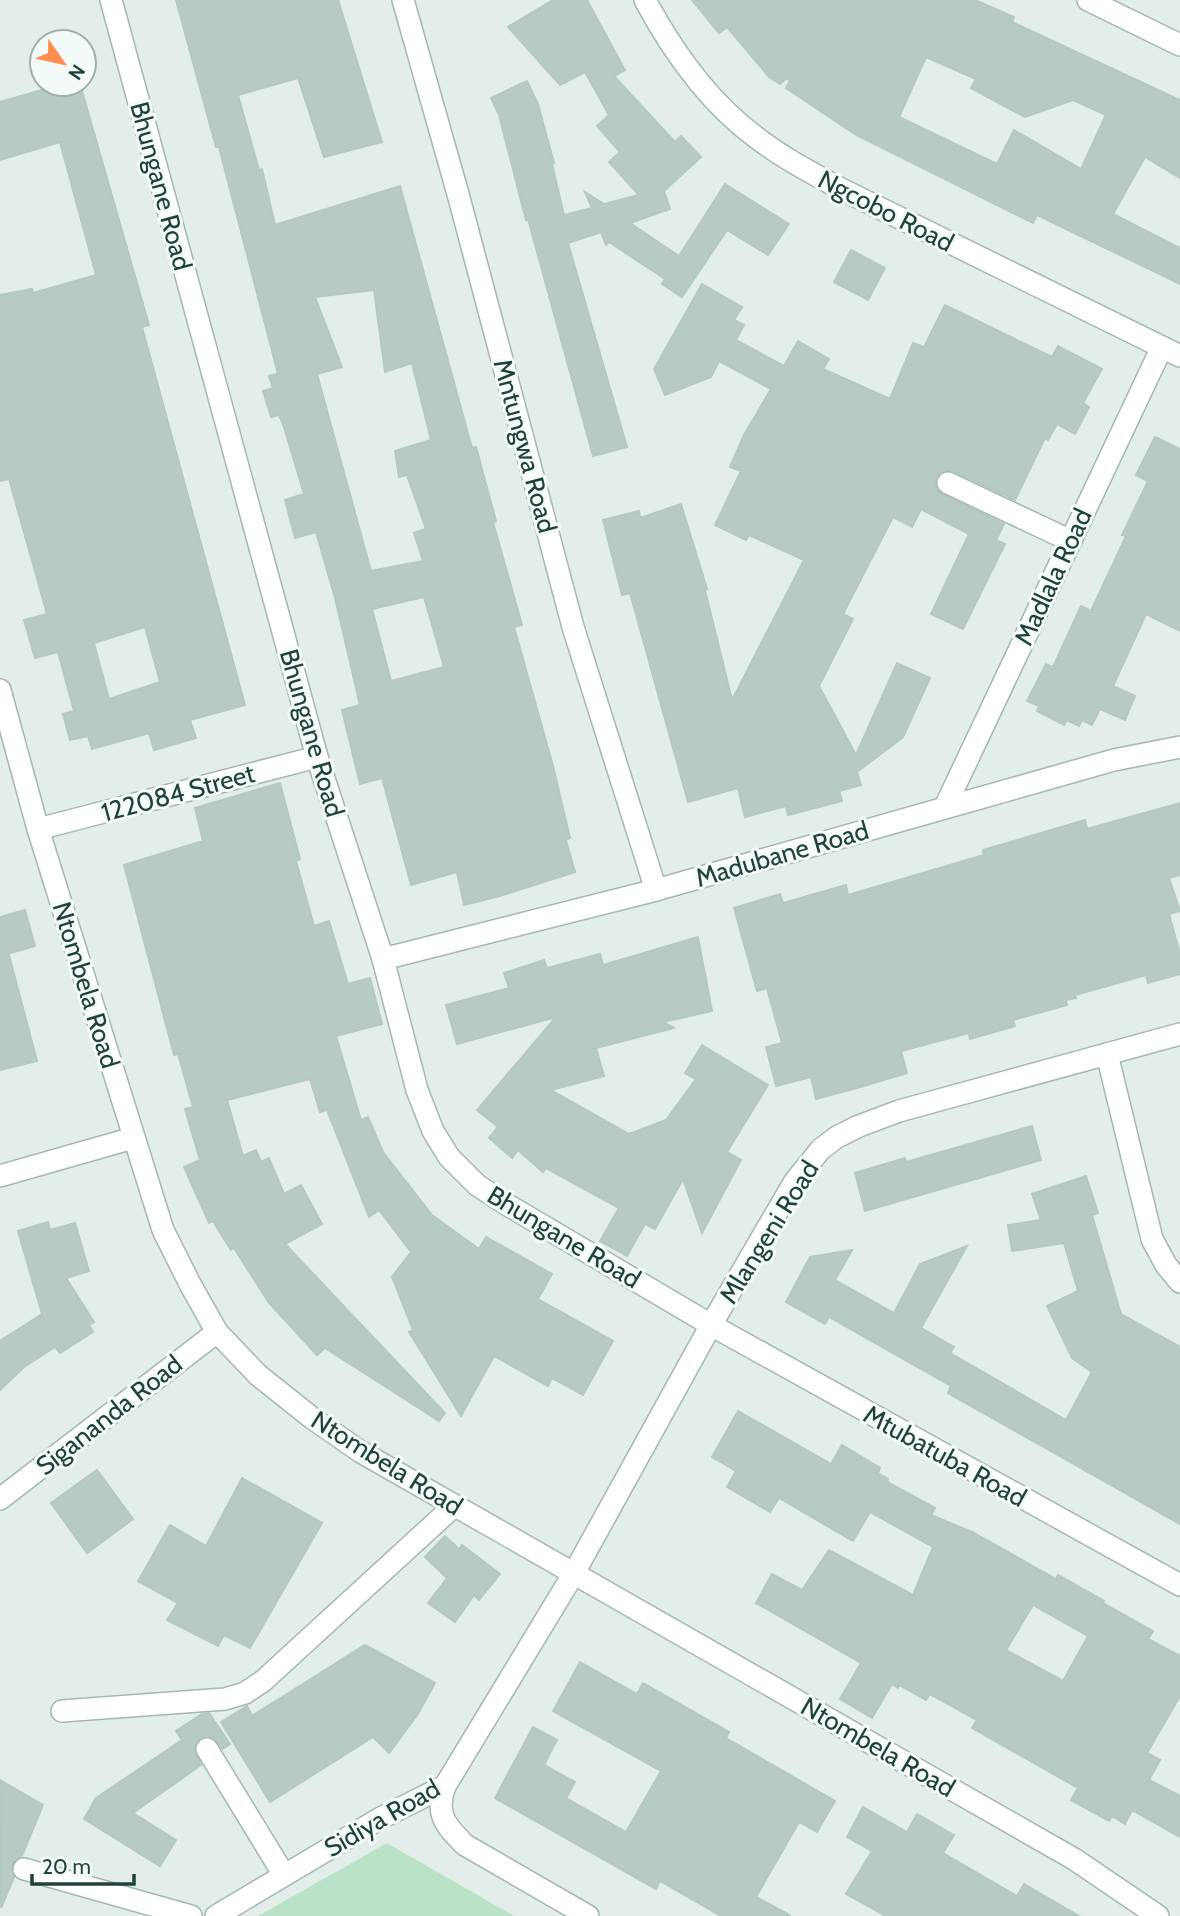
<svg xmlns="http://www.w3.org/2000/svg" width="1180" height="1916" font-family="Cabin,sans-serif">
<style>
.green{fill:#bae2c9}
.building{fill:#b8cac4;stroke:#b4c9c3;stroke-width:2;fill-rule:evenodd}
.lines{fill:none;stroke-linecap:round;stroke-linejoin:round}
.minor-casing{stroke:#a5b7b3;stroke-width:24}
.minor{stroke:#fff;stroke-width:21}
.labels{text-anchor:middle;stroke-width:6;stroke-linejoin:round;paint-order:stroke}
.street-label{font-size:26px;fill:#20423d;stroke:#f4faf8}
</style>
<rect width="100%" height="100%" fill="#e3eeeb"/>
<!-- green -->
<polygon class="green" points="387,1843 514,1916 258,1916"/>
<!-- building -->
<g class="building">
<path d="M 176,0 L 338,0 L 382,142 L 324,157 L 298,78 L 238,95 L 259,170 L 262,169 L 275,225 L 400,186 L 472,448 L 476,447 L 496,521 L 493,522 L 522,625 L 514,627 L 553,766 L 570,838 L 566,840 L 575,872 L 500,896 L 464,905 L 457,872 L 411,885 L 382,778 L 360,784 L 342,710 L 360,705 L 335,598 L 316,532 L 295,538 L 285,500 L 304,494 L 284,427 L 279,415 L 271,417 L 263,391 L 273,388 L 269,376 L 278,374 L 219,147 L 216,147 ZM 374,290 L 385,372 L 412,363 L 431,440 L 395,451 L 399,477 L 407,475 L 426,529 L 414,533 L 423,561 L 371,571 L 317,374 L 342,367 L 315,297 ZM 424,597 L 444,667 L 391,681 L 372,609 Z"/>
<polygon points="553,0 587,0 625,70 614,76 675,142 681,136 701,157 664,191 670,209 630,223 679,256 725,184 789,224 768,255 727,230 682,297 662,284 665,279 609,242 606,245 601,232 568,243 627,447 593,456 528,219 526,220 499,115 491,98 527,81 538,104 554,163 552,164 564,215 592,208 585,192 604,204 639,195 609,162 620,152 597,126 609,115 585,72 560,85 508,27"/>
<path d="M 692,0 L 975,0 L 1014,17 L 1012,22 L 1180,100 L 1180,178 L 1145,157 L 1113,214 L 1180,248 L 1180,284 L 1037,215 L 1033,223 L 856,135 L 786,88 L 790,81 L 787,78 L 780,84 L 769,77 L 727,27 L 719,33 ZM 926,57 L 976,79 L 971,88 L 1025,117 L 1073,100 L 1106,115 L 1081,169 L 1014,130 L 997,164 L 899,117 Z"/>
<path d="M 43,84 L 80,84 L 149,325 L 142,327 L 245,705 L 190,720 L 196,738 L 154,750 L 149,733 L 92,749 L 88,736 L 70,740 L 63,714 L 74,711 L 58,652 L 35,658 L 24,620 L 47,614 L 9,479 L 0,481 L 0,295 L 32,289 L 33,293 L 96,275 L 60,142 L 0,160 L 0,102 L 45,89 ZM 145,627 L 160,682 L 109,699 L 94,643 Z"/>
<polygon points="851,250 885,268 868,300 834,282"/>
<polygon points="702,284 742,307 734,320 744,325 736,340 784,366 798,341 829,359 823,369 890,399 913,343 924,347 945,305 1052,357 1058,346 1102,369 1083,403 1089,407 1075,434 1057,424 1048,440 1045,438 1015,500 953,471 946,470 936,477 935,485 942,494 1004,524 996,540 1005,544 963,629 931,614 969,534 921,509 912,527 893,517 843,614 853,619 819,686 856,755 897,663 930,678 903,737 857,772 861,785 839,791 842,801 788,815 786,806 745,817 738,788 688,802 630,593 622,595 603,520 639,511 640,518 681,504 707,589 705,590 732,700 804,560 749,535 746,540 715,525 741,471 730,467 744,435 771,389 719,361 711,377 665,395 654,369"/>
<polygon points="1155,437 1180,449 1180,631 1146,614 1113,686 1135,696 1125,720 1100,709 1092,725 1082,720 1079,726 1067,720 1064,725 1037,711 1039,706 1027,701 1046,664 1053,667 1081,606 1091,611 1126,536 1122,535 1148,481 1136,475"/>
<polygon points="280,783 300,859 296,861 314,926 329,921 348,984 370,978 382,1024 336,1036 361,1120 368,1117 383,1152 432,1215 479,1249 486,1237 552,1274 538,1299 613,1341 583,1395 552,1378 548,1386 494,1356 461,1416 409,1332 413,1330 392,1277 411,1252 379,1210 369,1217 327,1110 320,1112 310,1079 227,1100 243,1156 256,1150 261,1162 269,1158 284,1194 301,1185 322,1224 285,1244 445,1413 439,1421 325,1348 317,1355 269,1303 234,1248 231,1250 213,1221 209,1223 184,1167 200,1160 185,1109 193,1107 178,1054 174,1055 124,865 203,841 195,808"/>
<polygon points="1180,803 1180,875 1169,878 1180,911 1169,914 1180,954 1180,974 1148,983 1146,975 1075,995 1076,998 1066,1000 1067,1005 1013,1020 1015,1026 970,1039 969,1033 901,1051 907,1073 864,1086 816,1099 811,1077 776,1086 766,1047 782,1043 767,988 757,991 734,908 780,894 783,903 846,885 848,895 984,855 983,850 1085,820 1087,829"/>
<polygon points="25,910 35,946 0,956 0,917"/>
<polygon points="698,937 712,1011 663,1022 674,1028 596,1048 604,1076 551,1090 629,1134 666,1120 696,1079 685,1073 702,1045 768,1085 727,1152 741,1160 702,1233 683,1179 655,1229 645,1224 627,1256 600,1241 619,1208 546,1168 543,1172 518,1150 512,1158 489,1138 498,1127 477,1110 556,1017 457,1044 446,1005 509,988 504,973 544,960 547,968 600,954 603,965"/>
<polygon points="9,955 37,1061 0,1070 0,956"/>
<polygon points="1032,1126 1041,1160 865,1211 855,1173 905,1158 906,1162"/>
<polygon points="1086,1176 1098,1213 1092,1215 1121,1314 1180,1347 1180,1524 948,1393 951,1386 829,1317 825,1324 786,1302 810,1257 852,1250 835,1280 894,1313 920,1264 967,1246 921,1328 954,1347 950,1353 1066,1420 1092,1372 1072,1358 1047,1306 1078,1291 1064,1243 1012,1251 1008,1225 1041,1220 1032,1194"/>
<polygon points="48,1222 50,1230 75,1223 89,1271 66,1278 94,1322 89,1325 93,1332 60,1353 55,1347 24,1367 0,1390 0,1341 42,1314 18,1231"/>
<path d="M 738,1411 L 831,1464 L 842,1445 L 880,1468 L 878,1473 L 888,1479 L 887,1482 L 935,1508 L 931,1515 L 972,1532 L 1056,1579 L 1058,1575 L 1104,1601 L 1103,1603 L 1153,1631 L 1148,1639 L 1180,1656 L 1180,1696 L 1147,1753 L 1160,1760 L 1149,1780 L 1180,1796 L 1180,1837 L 1132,1810 L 1125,1824 L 1112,1816 L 1109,1821 L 1071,1800 L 1078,1788 L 972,1728 L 977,1720 L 930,1694 L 926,1700 L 899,1685 L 898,1688 L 892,1684 L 872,1718 L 840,1699 L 861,1663 L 756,1603 L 772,1574 L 802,1590 L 829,1550 L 913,1595 L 933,1547 L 870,1512 L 853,1541 L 779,1498 L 770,1512 L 727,1487 L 736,1471 L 712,1457 ZM 1033,1605 L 1088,1636 L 1063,1681 L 1006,1650 Z"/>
<polygon points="97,1470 133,1519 87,1553 51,1503"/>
<polygon points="242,1478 322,1523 250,1648 224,1635 218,1646 167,1620 178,1603 138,1581 170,1525 206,1546"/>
<polygon points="445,1536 459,1549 462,1545 500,1574 479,1600 474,1595 455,1622 428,1603 447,1578 425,1557"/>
<polygon points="365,1645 435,1683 418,1714 389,1753 373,1737 270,1802 221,1722 247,1706 252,1716"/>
<polygon points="580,1662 637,1694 643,1683 729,1732 726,1738 835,1801 817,1832 799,1822 756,1897 791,1916 721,1916 660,1881 656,1889 495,1798 533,1727 557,1740 544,1765 575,1782 566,1798 626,1832 661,1771 553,1711"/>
<polygon points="209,1713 230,1744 223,1749 213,1737 206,1736 200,1738 194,1750 201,1765 133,1813 176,1840 160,1866 84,1819 96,1798 182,1740 176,1731 202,1714"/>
<polygon points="0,1780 43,1805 22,1856 15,1859 12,1865 14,1877 1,1908"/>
<polygon points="863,1807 907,1832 917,1814 954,1835 943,1853 1017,1896 1024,1884 1079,1916 886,1916 846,1894 872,1851 847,1837"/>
</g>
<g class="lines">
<!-- minor casing -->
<g class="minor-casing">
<g id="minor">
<polyline points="111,0 317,757 383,959 417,1090 433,1131 449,1157 477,1185 506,1204 711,1325 1180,1585"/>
<polyline points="403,0 458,194 573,627 656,890"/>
<path d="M 645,0 C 673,52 709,103 757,138 C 783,158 812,173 841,189 L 1180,356"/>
<polyline points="1088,0 1180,45"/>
<polyline points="948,483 1071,541"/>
<polyline points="0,690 38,829 163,1230 190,1284 217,1332 258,1375 312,1418 361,1452 1074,1859 1158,1916"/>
<polyline points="945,807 1162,347"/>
<polyline points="38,829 317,757"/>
<polyline points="383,959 656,890 1114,760 1180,747"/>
<polyline points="1107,1054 1152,1239 1166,1265 1180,1282"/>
<polyline points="0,1176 133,1138"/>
<polyline points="0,1499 217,1332"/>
<polyline points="62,1711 225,1699 245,1693 263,1681 454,1506"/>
<polyline points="207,1749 284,1875"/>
<path d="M 445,1786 C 435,1814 445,1825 465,1845 L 588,1916"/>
<polyline points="24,1869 191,1916"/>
<polyline points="216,1916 379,1819 445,1786 574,1573 711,1325 795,1181 821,1149 837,1137 859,1126 899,1111 1180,1034"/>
</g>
</g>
<!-- minor -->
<use href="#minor" class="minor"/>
</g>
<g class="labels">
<!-- street labels -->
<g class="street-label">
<text transform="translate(161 186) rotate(75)" y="9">Bhungane Road</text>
<text transform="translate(886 211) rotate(27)" y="9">Ngcobo Road</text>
<text transform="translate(525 446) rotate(75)" y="9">Mntungwa Road</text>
<text transform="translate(1053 577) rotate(-65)" y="9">Madlala Road</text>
<text transform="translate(312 733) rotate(74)" y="9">Bhungane Road</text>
<text transform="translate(178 793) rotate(-15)" y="9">122084 Street</text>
<text transform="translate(782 854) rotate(-16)" y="9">Madubane Road</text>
<text transform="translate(86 985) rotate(73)" y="9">Ntombela Road</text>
<text transform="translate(769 1232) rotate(-58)" y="9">Mlangeni Road</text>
<text transform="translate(564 1237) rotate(31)" y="9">Bhungane Road</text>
<text transform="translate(109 1415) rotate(-38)" y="9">Sigananda Road</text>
<text transform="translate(945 1456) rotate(29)" y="9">Mtubatuba Road</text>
<text transform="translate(387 1463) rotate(32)" y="9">Ntombela Road</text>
<text transform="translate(878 1747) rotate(30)" y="9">Ntombela Road</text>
<text transform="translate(382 1818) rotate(-30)" y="9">Sidiya Road</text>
</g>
</g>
<!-- north arrow -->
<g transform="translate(63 63) rotate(124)"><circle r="33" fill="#f4faf8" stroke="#9fb0ad" stroke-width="2"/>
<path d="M0-5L12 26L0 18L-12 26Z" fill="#ff8e50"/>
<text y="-10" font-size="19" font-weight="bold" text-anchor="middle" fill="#20423d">N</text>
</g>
<!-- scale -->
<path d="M32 1874v10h102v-10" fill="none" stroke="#20423d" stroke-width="3.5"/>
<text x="42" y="1874" font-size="21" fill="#20423d" stroke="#f4faf8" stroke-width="5" paint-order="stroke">20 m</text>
</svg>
